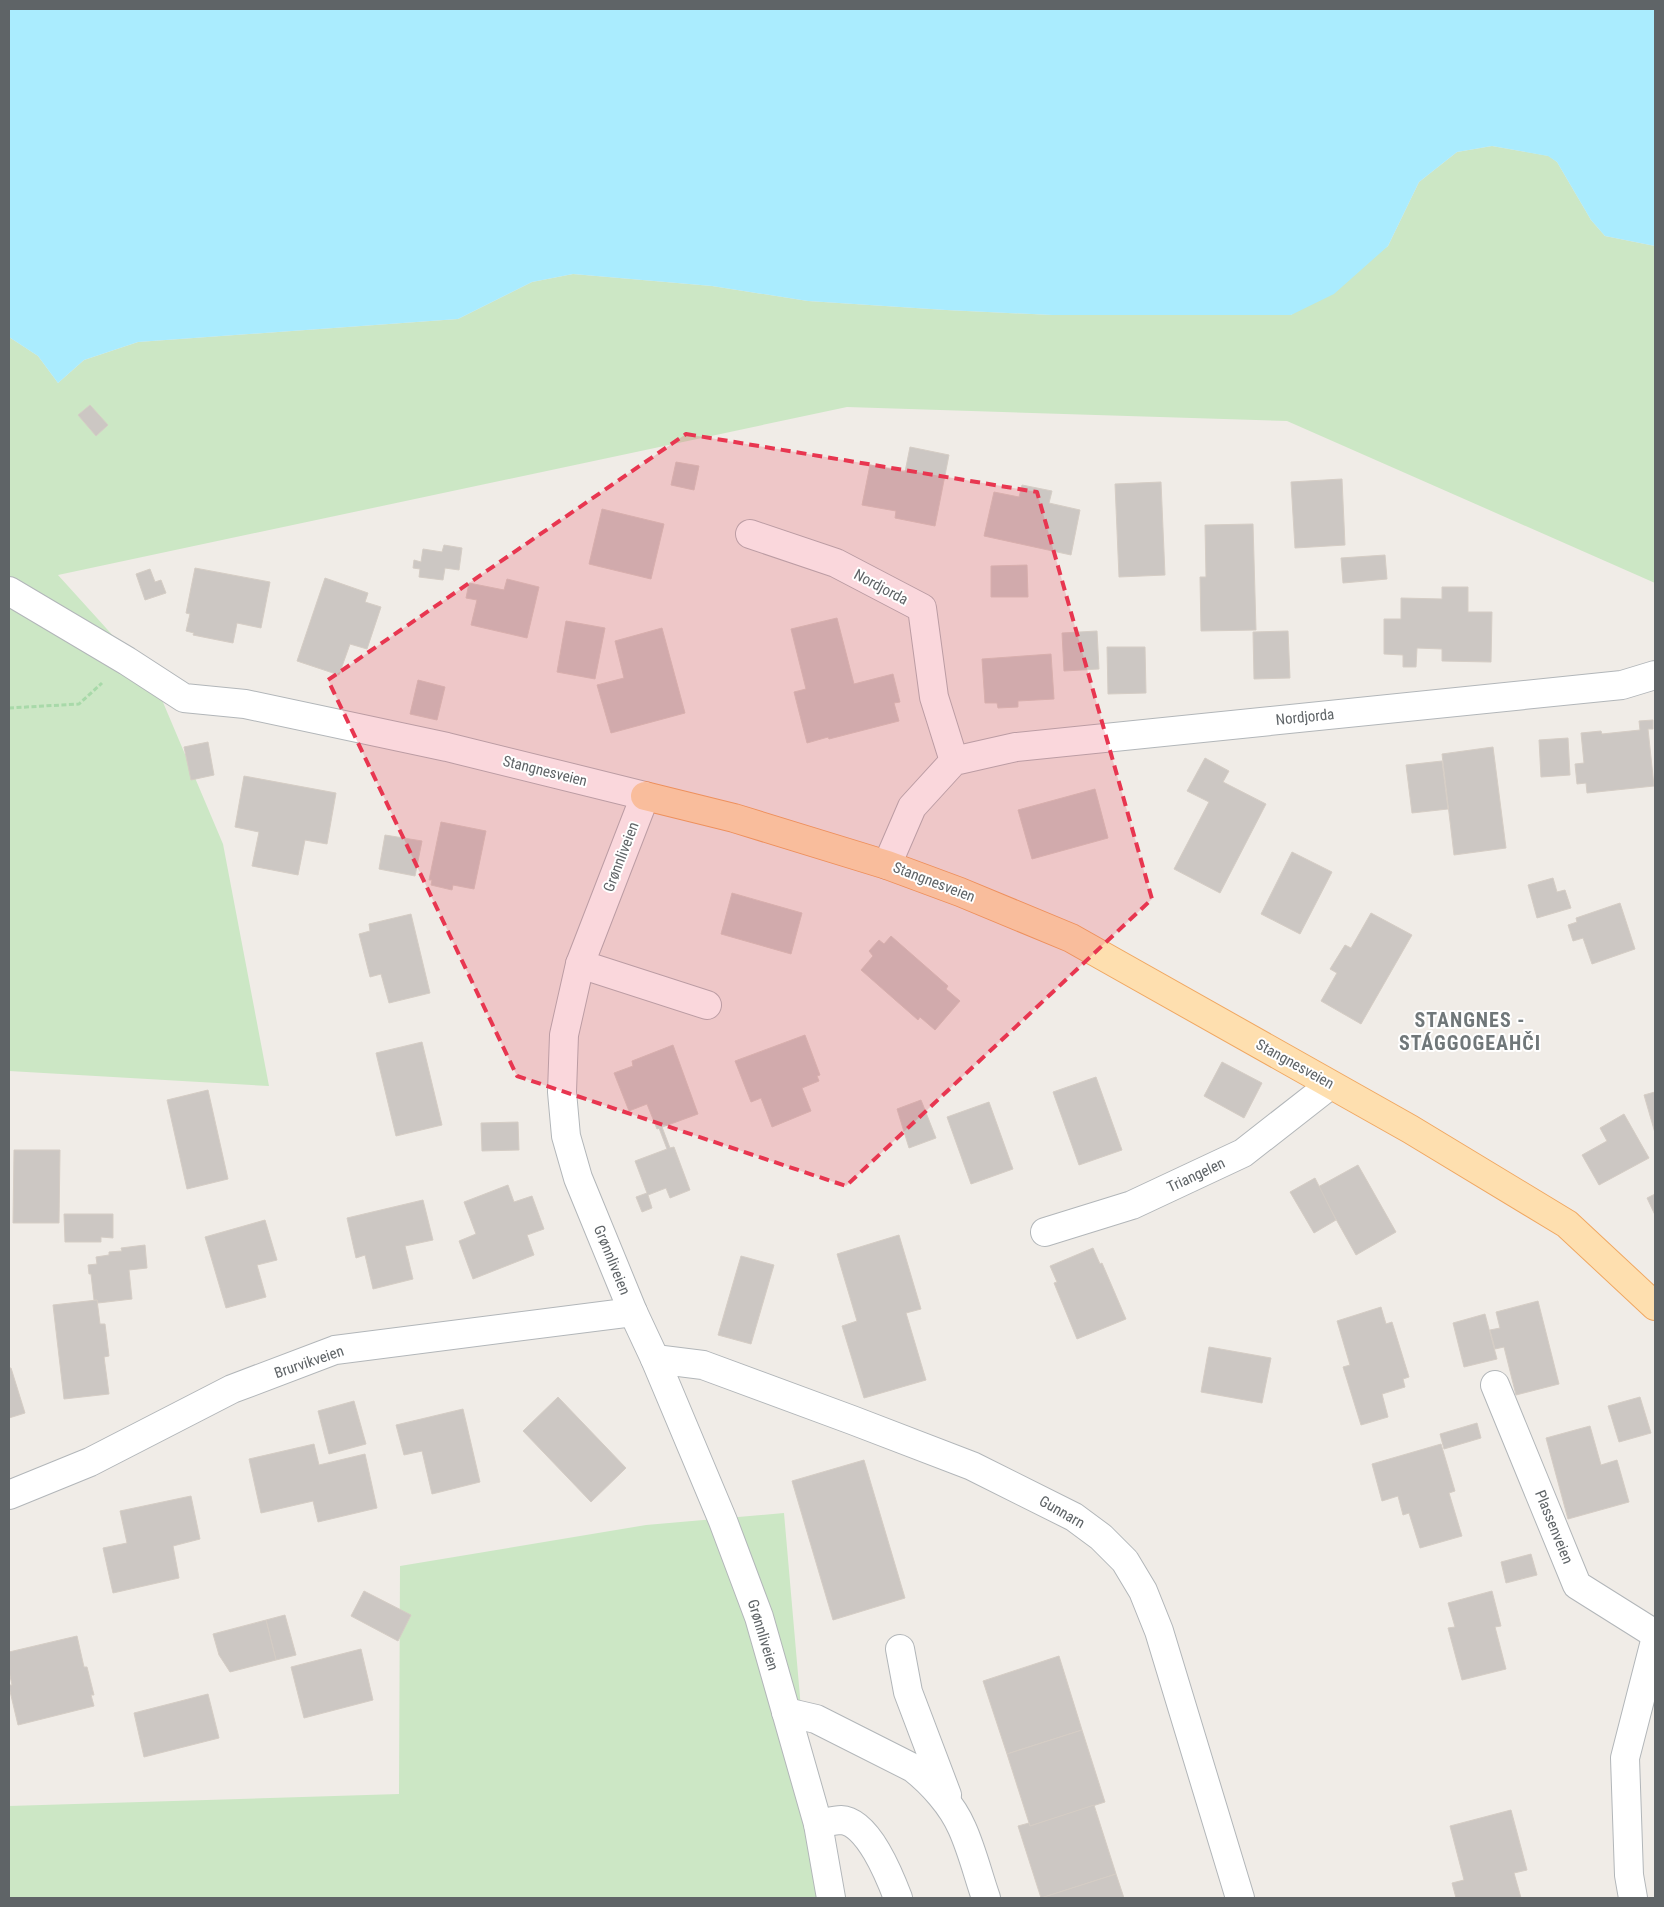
<svg xmlns="http://www.w3.org/2000/svg" width="1664" height="1907" font-family="'Roboto Condensed',sans-serif">
<style>
.green{fill:#cce7c5}
.water{fill:#aaecfe}
.building{fill:#ccc7c3;stroke:#d5cdc5}
.lines{fill:none;stroke-linecap:round;stroke-linejoin:round}
.minor-casing{stroke:#b2b6b9;stroke-width:30}
.major-casing{stroke:#f0a761;stroke-width:30}
.path{stroke:#a8d9a9;stroke-width:3;stroke-dasharray:5 2.5;stroke-linecap:butt}
.minor{stroke:#fff;stroke-width:28}
.major{stroke:#fedfaf;stroke-width:28}
.marked{fill:#e83650;fill-opacity:0.2;stroke:#e83650;stroke-width:4;stroke-dasharray:10 6;stroke-linejoin:round}
.labels{text-anchor:middle;stroke-width:4;stroke-linejoin:round;paint-order:stroke}
.street-label{font-size:15px;fill:#5f6467;stroke:#fff}
.district-label{font-size:20px;font-weight:bold;letter-spacing:1px;fill:#707779;stroke:#fff}
</style>
<rect width="100%" height="100%" fill="#f0ece7"/>
<!-- green -->
<g class="green">
<polygon points="1492,146 1549,156 1557,162 1591,220 1605,236 1655,246 1655,583 1287,421 847,407 58,575 154,681 223,844 269,1086 9,1071 9,337 38,356 58,383 84,360 138,342 458,319 532,282 573,274 712,286 808,301 946,310 1052,315 1291,315 1388,246 1419,182 1457,152"/>
<polygon points="784,1513 802,1720 846,1898 9,1898 9,1806 399,1794 400,1566 646,1525"/>
</g>
<!-- water -->
<polygon class="water" points="9,9 1655,9 1655,246 1605,236 1591,220 1557,162 1548,156 1492,146 1457,152 1419,182 1388,246 1334,294 1291,315 1052,315 946,310 808,301 712,286 573,274 532,282 458,319 138,342 84,360 58,383 38,356 9,337"/>
<!-- building -->
<g class="building">
<polygon points="90,405 108,425 96,436 78,415"/>
<polygon points="910,447 949,455 935,526 895,518 896,511 862,505 870,465 905,472"/>
<polygon points="676,462 699,466 694,490 671,485"/>
<polygon points="1342,479 1345,545 1295,548 1291,482"/>
<polygon points="1161,482 1165,575 1119,577 1115,484"/>
<polygon points="1022,485 1052,491 1049,503 1080,510 1071,555 984,536 994,492 1019,497"/>
<polygon points="602,509 664,524 651,579 589,564"/>
<polygon points="1253,524 1256,630 1201,631 1200,577 1206,577 1205,525"/>
<polygon points="444,545 462,548 459,570 445,568 443,580 419,577 420,569 413,568 414,560 421,562 423,549 442,552"/>
<polygon points="1385,555 1387,579 1343,583 1341,558"/>
<polygon points="1027,565 1028,597 991,597 991,566"/>
<polygon points="195,568 270,582 261,628 237,623 233,643 193,635 194,633 186,631 190,614 186,613"/>
<polygon points="150,569 155,582 161,580 166,593 145,600 136,574"/>
<polygon points="325,578 368,593 365,602 381,607 367,649 350,644 339,675 297,661"/>
<polygon points="507,579 539,587 527,638 471,625 477,600 466,598 469,583 504,590"/>
<polygon points="1442,587 1468,587 1468,612 1492,612 1491,662 1442,661 1442,649 1417,648 1416,667 1403,667 1403,655 1384,654 1384,619 1401,619 1401,598 1442,599"/>
<polygon points="837,618 854,684 893,674 900,702 894,703 899,721 829,739 828,737 807,743 794,692 806,689 791,629"/>
<polygon points="566,621 605,628 595,679 557,672"/>
<polygon points="662,628 685,713 611,733 597,685 624,678 615,641"/>
<polygon points="1097,631 1099,669 1064,671 1062,633"/>
<polygon points="1288,631 1290,678 1254,679 1253,632"/>
<polygon points="1107,647 1145,647 1146,693 1108,694"/>
<polygon points="1051,654 1054,699 1018,701 1018,707 998,708 997,703 985,703 982,659"/>
<polygon points="418,680 445,687 437,720 410,714"/>
<polygon points="1653,720 1653,729 1648,729 1654,786 1587,793 1586,783 1577,784 1575,764 1584,763 1581,733 1601,731 1602,734 1640,730 1639,721"/>
<polygon points="1568,738 1570,775 1541,777 1539,740"/>
<polygon points="208,742 214,775 191,780 184,747"/>
<polygon points="1493,747 1506,848 1454,855 1442,754"/>
<polygon points="1205,758 1229,771 1223,782 1266,804 1220,893 1174,869 1209,802 1187,791"/>
<polygon points="1442,761 1448,809 1412,813 1406,765"/>
<polygon points="244,776 336,793 327,844 305,840 298,875 252,866 259,832 235,827"/>
<polygon points="1095,789 1108,838 1032,859 1018,810"/>
<polygon points="441,822 486,831 474,889 453,885 452,890 431,885 432,880 429,880"/>
<polygon points="385,835 422,841 415,876 379,869"/>
<polygon points="1292,852 1332,872 1300,934 1261,914"/>
<polygon points="1553,878 1557,892 1565,890 1571,908 1537,918 1528,885"/>
<polygon points="732,893 802,913 791,954 721,934"/>
<polygon points="1620,903 1635,949 1592,964 1583,938 1573,941 1568,925 1577,922 1576,918"/>
<polygon points="1371,913 1412,935 1361,1024 1321,1001 1337,973 1330,969 1345,945 1351,948"/>
<polygon points="411,914 430,993 389,1003 381,974 370,977 359,934 370,931 369,924"/>
<polygon points="891,936 948,986 946,989 960,1001 935,1030 920,1017 918,1020 861,970 873,956 869,951 879,940 884,944"/>
<polygon points="805,1035 820,1075 817,1076 819,1081 802,1088 811,1111 772,1127 761,1098 751,1102 735,1061"/>
<polygon points="422,1042 442,1125 396,1136 376,1053"/>
<polygon points="673,1045 698,1114 657,1129 647,1104 629,1111 614,1073 633,1066 632,1061"/>
<polygon points="1222,1062 1262,1083 1244,1118 1204,1096"/>
<polygon points="1096,1077 1122,1150 1079,1165 1053,1092"/>
<polygon points="208,1090 228,1179 187,1189 167,1100"/>
<polygon points="1655,1092 1655,1133 1644,1095"/>
<polygon points="921,1100 936,1138 909,1148 897,1109"/>
<polygon points="989,1102 1013,1169 971,1184 947,1117"/>
<polygon points="1624,1114 1649,1158 1599,1185 1582,1155 1607,1141 1600,1128"/>
<polygon points="518,1122 519,1150 482,1151 481,1123"/>
<polygon points="662,1127 670,1148 674,1147 690,1190 670,1198 666,1188 648,1195 652,1208 642,1212 636,1197 647,1193 635,1161 667,1149 659,1128"/>
<polygon points="14,1150 60,1150 59,1223 13,1223"/>
<polygon points="1358,1165 1396,1232 1356,1255 1318,1187"/>
<polygon points="1315,1178 1336,1220 1314,1233 1290,1192"/>
<polygon points="508,1185 514,1202 532,1196 544,1229 527,1235 534,1255 473,1279 459,1241 476,1234 464,1202"/>
<polygon points="1655,1194 1655,1215 1647,1198"/>
<polygon points="423,1200 433,1240 405,1246 413,1279 373,1289 365,1255 356,1258 347,1218"/>
<polygon points="64,1214 113,1214 113,1238 101,1237 101,1242 65,1242"/>
<polygon points="265,1220 277,1260 257,1265 266,1297 226,1308 205,1237"/>
<polygon points="899,1235 921,1309 906,1313 926,1380 864,1398 842,1326 857,1321 837,1254"/>
<polygon points="145,1245 147,1268 129,1270 132,1299 98,1303 97,1300 94,1300 91,1274 89,1274 88,1265 97,1264 96,1257 109,1255 109,1252 122,1251 121,1248"/>
<polygon points="1093,1248 1100,1264 1102,1263 1126,1319 1077,1339 1054,1283 1057,1282 1050,1266"/>
<polygon points="741,1256 774,1265 751,1344 718,1335"/>
<polygon points="97,1300 100,1324 105,1324 109,1356 104,1357 109,1394 64,1399 53,1305"/>
<polygon points="1538,1301 1559,1384 1516,1395 1504,1347 1495,1349 1490,1330 1500,1328 1496,1312"/>
<polygon points="1381,1307 1386,1324 1392,1322 1409,1377 1403,1379 1405,1387 1382,1394 1388,1417 1361,1425 1343,1367 1350,1365 1337,1321"/>
<polygon points="1485,1314 1497,1359 1464,1367 1453,1323"/>
<polygon points="1209,1347 1271,1358 1262,1403 1201,1392"/>
<polygon points="9,1368 11,1368 25,1413 9,1418"/>
<polygon points="558,1397 626,1468 591,1502 523,1431"/>
<polygon points="1640,1397 1651,1433 1619,1442 1608,1406"/>
<polygon points="354,1401 366,1444 329,1454 318,1411"/>
<polygon points="463,1409 480,1482 432,1494 422,1451 404,1455 396,1425"/>
<polygon points="1477,1423 1481,1438 1444,1449 1440,1434"/>
<polygon points="1590,1426 1601,1465 1617,1460 1629,1502 1568,1519 1546,1438"/>
<polygon points="314,1444 319,1465 365,1454 377,1508 318,1522 313,1501 261,1513 249,1459"/>
<polygon points="1441,1444 1455,1491 1449,1493 1462,1536 1420,1548 1409,1513 1403,1515 1398,1496 1382,1501 1372,1464"/>
<polygon points="864,1460 905,1598 833,1620 792,1481"/>
<polygon points="191,1496 200,1539 173,1546 179,1578 113,1593 103,1548 127,1543 120,1511"/>
<polygon points="1531,1554 1537,1575 1506,1583 1501,1562"/>
<polygon points="364,1591 411,1615 398,1641 351,1616"/>
<polygon points="1492,1591 1501,1626 1495,1627 1506,1669 1462,1680 1448,1628 1455,1627 1448,1603"/>
<polygon points="285,1615 296,1655 276,1660 266,1620"/>
<polygon points="266,1620 276,1660 230,1672 219,1655 213,1634"/>
<polygon points="77,1636 84,1667 87,1667 94,1695 91,1695 94,1706 18,1725 9,1687 9,1685 12,1685 9,1671 9,1652"/>
<polygon points="361,1649 373,1700 304,1718 291,1667"/>
<polygon points="1059,1656 1082,1730 1007,1754 983,1681"/>
<polygon points="208,1694 219,1738 144,1757 134,1713"/>
<polygon points="1082,1730 1105,1802 1030,1826 1007,1754"/>
<polygon points="1094,1805 1116,1874 1041,1898 1018,1826 1029,1823 1030,1826"/>
<polygon points="1511,1810 1527,1870 1514,1873 1521,1898 1456,1898 1452,1883 1464,1880 1450,1826"/>
<polygon points="1116,1874 1124,1898 1041,1898"/>
</g>
<g class="lines">
<!-- minor casing -->
<g class="minor-casing">
<g id="minor">
<polyline points="750,534 836,563 922,608 934,697 954,761"/>
<polyline points="9,591 127,661 184,698 245,704 447,747 645,796 580,964 564,1035 562,1092 566,1136 578,1178 633,1312 655,1359 723,1521 759,1617 818,1824 831,1898"/>
<polyline points="887,865 912,807 954,761 1016,747 1622,685 1655,675"/>
<polyline points="580,964 707,1005"/>
<polyline points="1045,1232 1132,1205 1243,1153 1330,1085"/>
<polyline points="655,1359 703,1365 852,1420 972,1466 1074,1517 1101,1537 1125,1561 1143,1591 1159,1631 1240,1898"/>
<polyline points="1495,1385 1577,1585 1655,1634"/>
<polyline points="9,1495 90,1462 232,1389 335,1350 633,1312"/>
<polyline points="900,1649 908,1692 947,1795"/>
<path d="M 786,1712 L 816,1719 L 913,1768 C 932,1783 952,1805 962,1828 C 972,1850 978,1875 986,1898"/>
<path d="M 818,1824 C 825,1823 834,1820 841,1820 C 868,1821 890,1877 898,1898"/>
<polyline points="1633,1898 1629,1875 1625,1758 1655,1641"/>
</g>
</g>
<!-- major casing -->
<g class="major-casing">
<polyline id="major" points="645,796 734,818 887,865 960,892 1071,938 1410,1129 1567,1224 1655,1306"/>
</g>
<!-- path -->
<polyline class="path" points="9,708 79,704 102,683"/>
<!-- minor -->
<use href="#minor" class="minor"/>
<!-- major -->
<use href="#major" class="major"/>
</g>
<!-- marked area -->
<path class="marked" d="M 686,434 L 1037,492 L 1152,899 L 846,1186 L 517,1076 L 328,680 Z"/>
<g class="labels">
<!-- street labels -->
<g class="street-label">
<text transform="translate(881 587) rotate(28)" y="5">Nordjorda</text>
<text transform="translate(1305 717) rotate(-6)" y="5">Nordjorda</text>
<text transform="translate(545 771) rotate(14)" y="5">Stangnesveien</text>
<text transform="translate(621 857) rotate(-69)" y="5">Grønnliveien</text>
<text transform="translate(934 882) rotate(21)" y="5">Stangnesveien</text>
<text transform="translate(1295 1064) rotate(29)" y="5">Stangnesveien</text>
<text transform="translate(1196 1175) rotate(-25)" y="5">Triangelen</text>
<text transform="translate(612 1260) rotate(68)" y="5">Grønnliveien</text>
<text transform="translate(309 1362) rotate(-19)" y="5">Brurvikveien</text>
<text transform="translate(1062 1512) rotate(30)" y="5">Gunnarn</text>
<text transform="translate(1554 1527) rotate(68)" y="5">Plassenveien</text>
<text transform="translate(763 1635) rotate(73)" y="5">Grønnliveien</text>
</g>
<!-- district labels -->
<g class="district-label">
<text x="1470" y="1027">STANGNES -<tspan x="1470" dy="23">STÁGGOGEAHČI</tspan></text>
</g>
</g>
<!-- border -->
<rect width="1664" height="1907" fill="none" stroke="#5f6467" stroke-width="20"/>
</svg>
